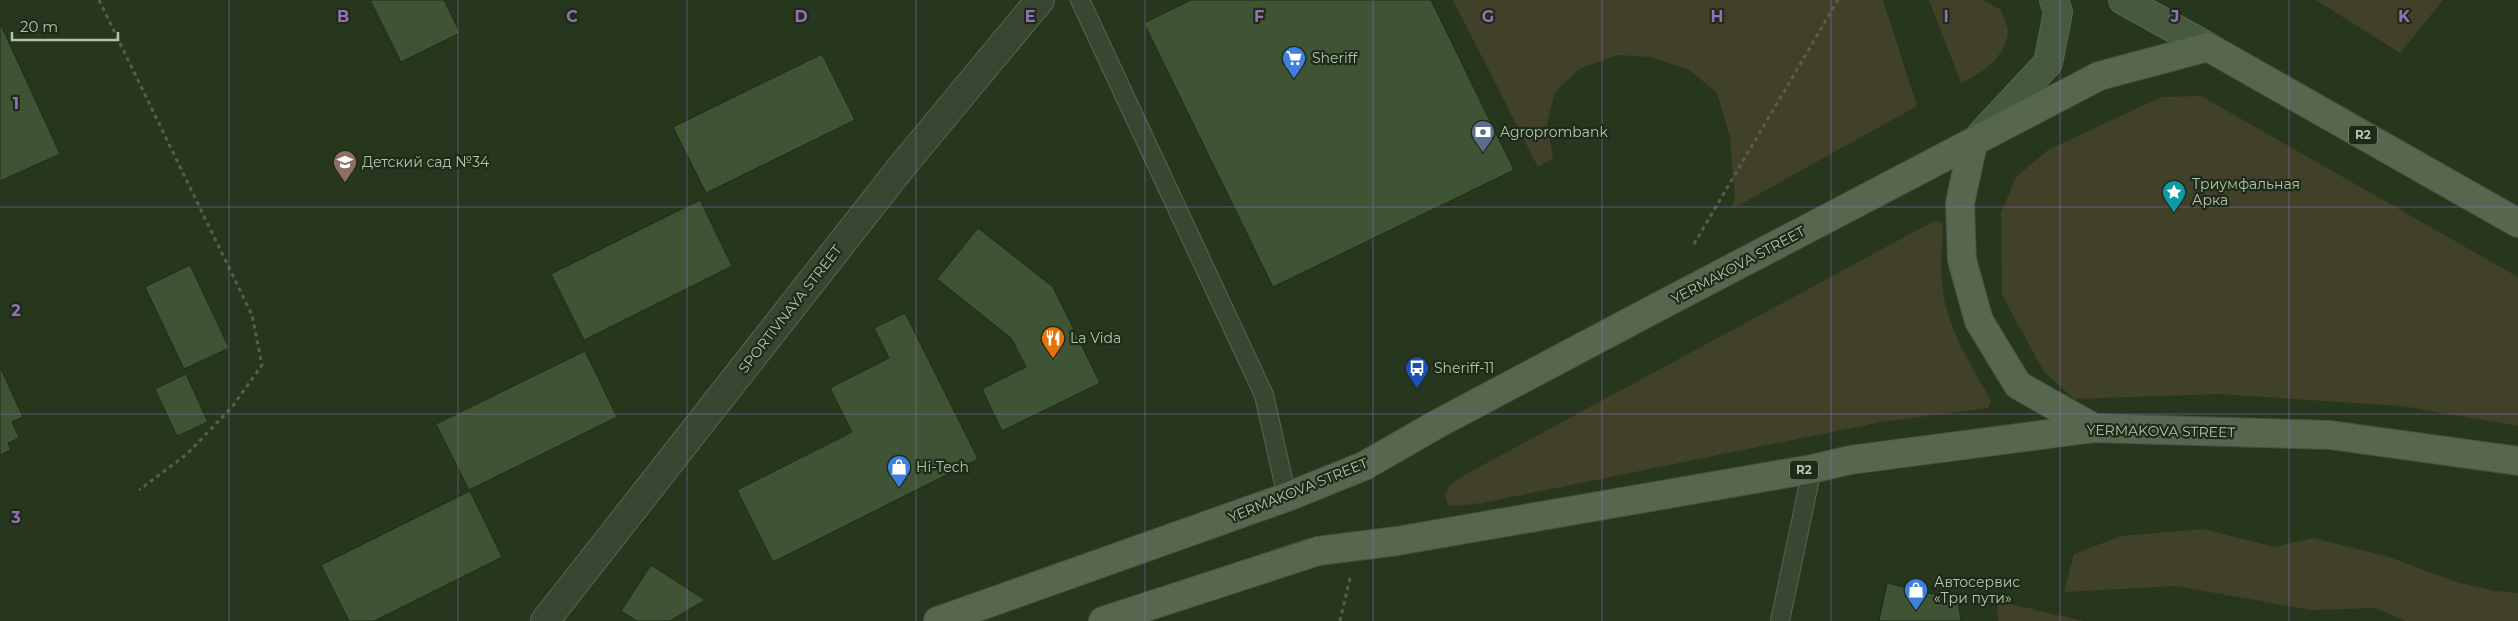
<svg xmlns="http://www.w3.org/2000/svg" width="2518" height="621" font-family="Montserrat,sans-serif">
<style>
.green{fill:#414029}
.building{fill:#3f5335;stroke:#202d1a}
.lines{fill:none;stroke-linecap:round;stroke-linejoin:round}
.lane-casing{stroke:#56654f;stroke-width:20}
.street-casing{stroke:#56654f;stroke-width:30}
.secondary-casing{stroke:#56654f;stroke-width:30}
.primary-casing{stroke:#45533e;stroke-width:30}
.path{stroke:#585e47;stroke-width:3;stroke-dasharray:4 4;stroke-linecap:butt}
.lane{stroke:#394732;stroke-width:18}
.street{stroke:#394732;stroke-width:28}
.secondary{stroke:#475a40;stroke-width:28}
.primary{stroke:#57674f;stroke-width:28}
.grid{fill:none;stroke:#9470b6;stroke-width:1;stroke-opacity:0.55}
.labels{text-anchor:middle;stroke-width:4.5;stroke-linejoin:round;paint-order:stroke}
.shield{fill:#1e2b18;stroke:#869680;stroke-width:1}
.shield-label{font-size:12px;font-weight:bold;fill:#b3c4ac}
.poi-label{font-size:14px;fill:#b3c4ac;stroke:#1e2b18;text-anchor:start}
.street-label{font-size:14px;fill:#b3c4ac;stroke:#1e2b18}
.grid-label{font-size:16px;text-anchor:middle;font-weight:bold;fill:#9470b6;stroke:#1e2b18;stroke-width:4.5;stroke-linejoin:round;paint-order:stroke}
</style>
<rect width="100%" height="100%" fill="#27371e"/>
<!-- green -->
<g class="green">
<polygon points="1453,0 1883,0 1917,106 1730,210 1735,198 1730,137 1717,93 1688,69 1649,57 1617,55 1579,69 1555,92 1547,124 1553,158 1538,167"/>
<path d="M 1929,0 L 1982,0 L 2001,10 C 2003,16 2008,26 2008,32 C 2006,57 1981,74 1961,83 Z"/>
<polygon points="2316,0 2443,0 2400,53"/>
<polygon points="2201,96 2518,277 2518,426 2402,406 2219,394 2074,399 2044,372 2002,295 2001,213 2016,177 2048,150 2161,97"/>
<path d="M 1936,220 L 1943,225 C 1942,250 1939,277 1945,302 C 1953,337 1973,369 1991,400 L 1988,408 L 1881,422 L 1482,503 L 1457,506 L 1448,505 L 1445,495 L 1450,485 L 1468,473 Z"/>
<polygon points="2204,529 2274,547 2313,538 2389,557 2456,582 2495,591 2518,593 2518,621 2406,621 2375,608 2312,610 2175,586 2064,592 2074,554 2121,536"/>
<polygon points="1997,601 2083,621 1998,621"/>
</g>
<!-- building -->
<g class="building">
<polygon points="370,0 444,0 460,33 401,62"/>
<polygon points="1191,0 1431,0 1514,170 1273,287 1144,23"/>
<polygon points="0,23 60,154 0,181"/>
<polygon points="822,54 855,120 706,193 673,127"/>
<polygon points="700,200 732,266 584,340 551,274"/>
<polygon points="978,228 1053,287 1100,383 1002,431 982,389 1026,367 1011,338 937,279"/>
<polygon points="190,265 229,348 184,369 145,287"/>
<polygon points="905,313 978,459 773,562 737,490 852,432 830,388 889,358 874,328"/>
<polygon points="585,351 617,417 469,490 436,424"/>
<polygon points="0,367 23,417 12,422 19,438 8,443 11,450 0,455"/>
<polygon points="186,374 208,422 177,436 155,389"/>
<polygon points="470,491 502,557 374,621 349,621 321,565"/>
<polygon points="651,565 705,600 670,621 637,621 621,611"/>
<polygon points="1887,583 1958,600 1952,621 1878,621"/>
<polygon points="1887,583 1958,600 1961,621 1879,621"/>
</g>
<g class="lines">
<!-- lane casing -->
<g class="lane-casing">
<g id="lane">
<polyline points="1080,0 1264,395 1287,497"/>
<polyline points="1780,621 1812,469"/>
</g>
</g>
<!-- street casing -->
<g class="street-casing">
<polyline id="street" points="545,621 903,165 1040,0"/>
</g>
<!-- secondary casing -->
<g class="secondary-casing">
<g id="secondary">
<polyline points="2123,0 2208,47"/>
<polyline points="1979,137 2048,63 2058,12 2054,0"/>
</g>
</g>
<!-- primary casing -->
<g class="primary-casing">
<g id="primary">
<polyline points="1973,143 1960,203 1962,260 1979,321 2018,385 2094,428"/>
<polyline points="938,621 1287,497 1364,466 1439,423 1654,309 2099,76 2208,47 2518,223"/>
<polyline points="1103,621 1318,551 1397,541 1812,469 1850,460 2094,428 2330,435 2518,461"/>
</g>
</g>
<!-- path -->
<g class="path">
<polyline points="99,0 252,315 262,365 232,407 187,454 139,490"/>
<polyline points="1694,244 1838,0"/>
<polyline points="1340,621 1350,578"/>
</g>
<!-- lane -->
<use href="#lane" class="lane"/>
<!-- street -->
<use href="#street" class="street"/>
<!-- secondary -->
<use href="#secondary" class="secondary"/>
<!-- primary -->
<use href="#primary" class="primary"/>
</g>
<!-- grid -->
<path class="grid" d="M 229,0 L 229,621M 458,0 L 458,621M 687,0 L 687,621M 916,0 L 916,621M 1145,0 L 1145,621M 1373,0 L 1373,621M 1602,0 L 1602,621M 1831,0 L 1831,621M 2060,0 L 2060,621M 2289,0 L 2289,621M 0,207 L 2518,207M 0,414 L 2518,414"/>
<!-- icons -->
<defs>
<g id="supermarket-pin" transform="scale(1.25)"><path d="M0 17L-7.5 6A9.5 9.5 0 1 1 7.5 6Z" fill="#3f7fe0" stroke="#1e2b18"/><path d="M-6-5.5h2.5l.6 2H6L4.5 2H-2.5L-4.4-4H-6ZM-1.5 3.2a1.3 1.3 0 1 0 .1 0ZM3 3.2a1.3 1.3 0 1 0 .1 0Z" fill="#fff"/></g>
<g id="bank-pin" transform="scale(1.25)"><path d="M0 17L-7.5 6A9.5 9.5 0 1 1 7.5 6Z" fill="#5c6f8a" stroke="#1e2b18"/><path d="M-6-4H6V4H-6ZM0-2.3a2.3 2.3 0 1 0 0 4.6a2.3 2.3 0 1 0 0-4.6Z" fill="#fff"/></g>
<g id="school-pin" transform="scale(1.25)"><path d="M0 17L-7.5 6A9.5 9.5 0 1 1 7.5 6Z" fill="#8d6e63" stroke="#1e2b18"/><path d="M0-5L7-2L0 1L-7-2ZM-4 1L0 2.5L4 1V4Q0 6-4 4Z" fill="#fff"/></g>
<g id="sight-pin" transform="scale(1.25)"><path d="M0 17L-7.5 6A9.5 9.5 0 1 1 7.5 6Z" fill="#0f9aa8" stroke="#1e2b18"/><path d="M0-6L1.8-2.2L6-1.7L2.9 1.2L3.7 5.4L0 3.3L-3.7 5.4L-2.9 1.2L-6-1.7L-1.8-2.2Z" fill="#fff"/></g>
<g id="restaurant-pin" transform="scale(1.25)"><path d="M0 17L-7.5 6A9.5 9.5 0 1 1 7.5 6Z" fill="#e8710a" stroke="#1e2b18"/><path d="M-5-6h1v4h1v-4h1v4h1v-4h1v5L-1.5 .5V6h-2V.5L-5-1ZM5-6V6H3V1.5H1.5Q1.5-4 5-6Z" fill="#fff"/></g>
<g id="bus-pin" transform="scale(1.25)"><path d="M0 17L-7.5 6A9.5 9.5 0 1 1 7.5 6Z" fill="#1a4fb4" stroke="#1e2b18"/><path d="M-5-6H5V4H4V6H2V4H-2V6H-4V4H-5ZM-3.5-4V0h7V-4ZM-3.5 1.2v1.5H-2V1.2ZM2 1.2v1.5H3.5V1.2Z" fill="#fff"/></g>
<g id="shop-pin" transform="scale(1.25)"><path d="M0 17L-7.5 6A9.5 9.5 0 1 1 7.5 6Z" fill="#3f7fe0" stroke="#1e2b18"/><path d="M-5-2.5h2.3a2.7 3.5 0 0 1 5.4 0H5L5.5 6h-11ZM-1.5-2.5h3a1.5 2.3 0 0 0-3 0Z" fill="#fff"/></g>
</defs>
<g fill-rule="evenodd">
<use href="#supermarket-pin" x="1294" y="58"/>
<use href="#bank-pin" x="1483" y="132"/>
<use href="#school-pin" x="345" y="162"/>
<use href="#sight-pin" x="2174" y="192"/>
<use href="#restaurant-pin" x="1053" y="338"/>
<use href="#bus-pin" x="1417" y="368"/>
<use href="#shop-pin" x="899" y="467"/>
<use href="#shop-pin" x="1916" y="590"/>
</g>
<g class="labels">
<!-- shield labels -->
<g class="shield">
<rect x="2349" y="125.5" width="28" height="19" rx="4"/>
<rect x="1790" y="460.5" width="28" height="19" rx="4"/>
</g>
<g class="shield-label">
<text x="2363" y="139">R2</text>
<text x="1804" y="474">R2</text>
</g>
<!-- poi labels -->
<g class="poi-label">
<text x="1312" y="63">Sheriff</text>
<text x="1500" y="137">Agroprombank</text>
<text x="362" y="167">Детский сад №34</text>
<text x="2192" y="189">Триумфальная<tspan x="2192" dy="16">Арка</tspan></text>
<text x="1070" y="343">La Vida</text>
<text x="1434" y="373">Sheriff-11</text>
<text x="916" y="472">Hi-Tech</text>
<text x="1934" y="587">Автосервис<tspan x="1934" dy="16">«Три пути»</tspan></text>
</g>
<!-- street labels -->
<g class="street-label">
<text transform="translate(1738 265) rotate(-28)" y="5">YERMAKOVA STREET</text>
<text transform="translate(790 309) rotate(-52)" y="5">SPORTIVNAYA STREET</text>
<text transform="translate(2161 431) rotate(1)" y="5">YERMAKOVA STREET</text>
<text transform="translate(1298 490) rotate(-22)" y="5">YERMAKOVA STREET</text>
</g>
</g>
<g class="grid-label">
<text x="343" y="22">B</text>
<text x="572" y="22">C</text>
<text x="801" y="22">D</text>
<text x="1030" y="22">E</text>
<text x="1259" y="22">F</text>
<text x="1488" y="22">G</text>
<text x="1717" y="22">H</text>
<text x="1946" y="22">I</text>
<text x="2175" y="22">J</text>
<text x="2404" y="22">K</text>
<text x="16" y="109">1</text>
<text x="16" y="316">2</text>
<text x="16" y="523">3</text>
</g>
<!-- scale -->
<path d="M12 32v8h106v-8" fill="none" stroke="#b3c4ac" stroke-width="2.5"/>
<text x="20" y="32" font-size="15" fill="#b3c4ac" stroke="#1e2b18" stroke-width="4" paint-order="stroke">20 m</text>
</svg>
